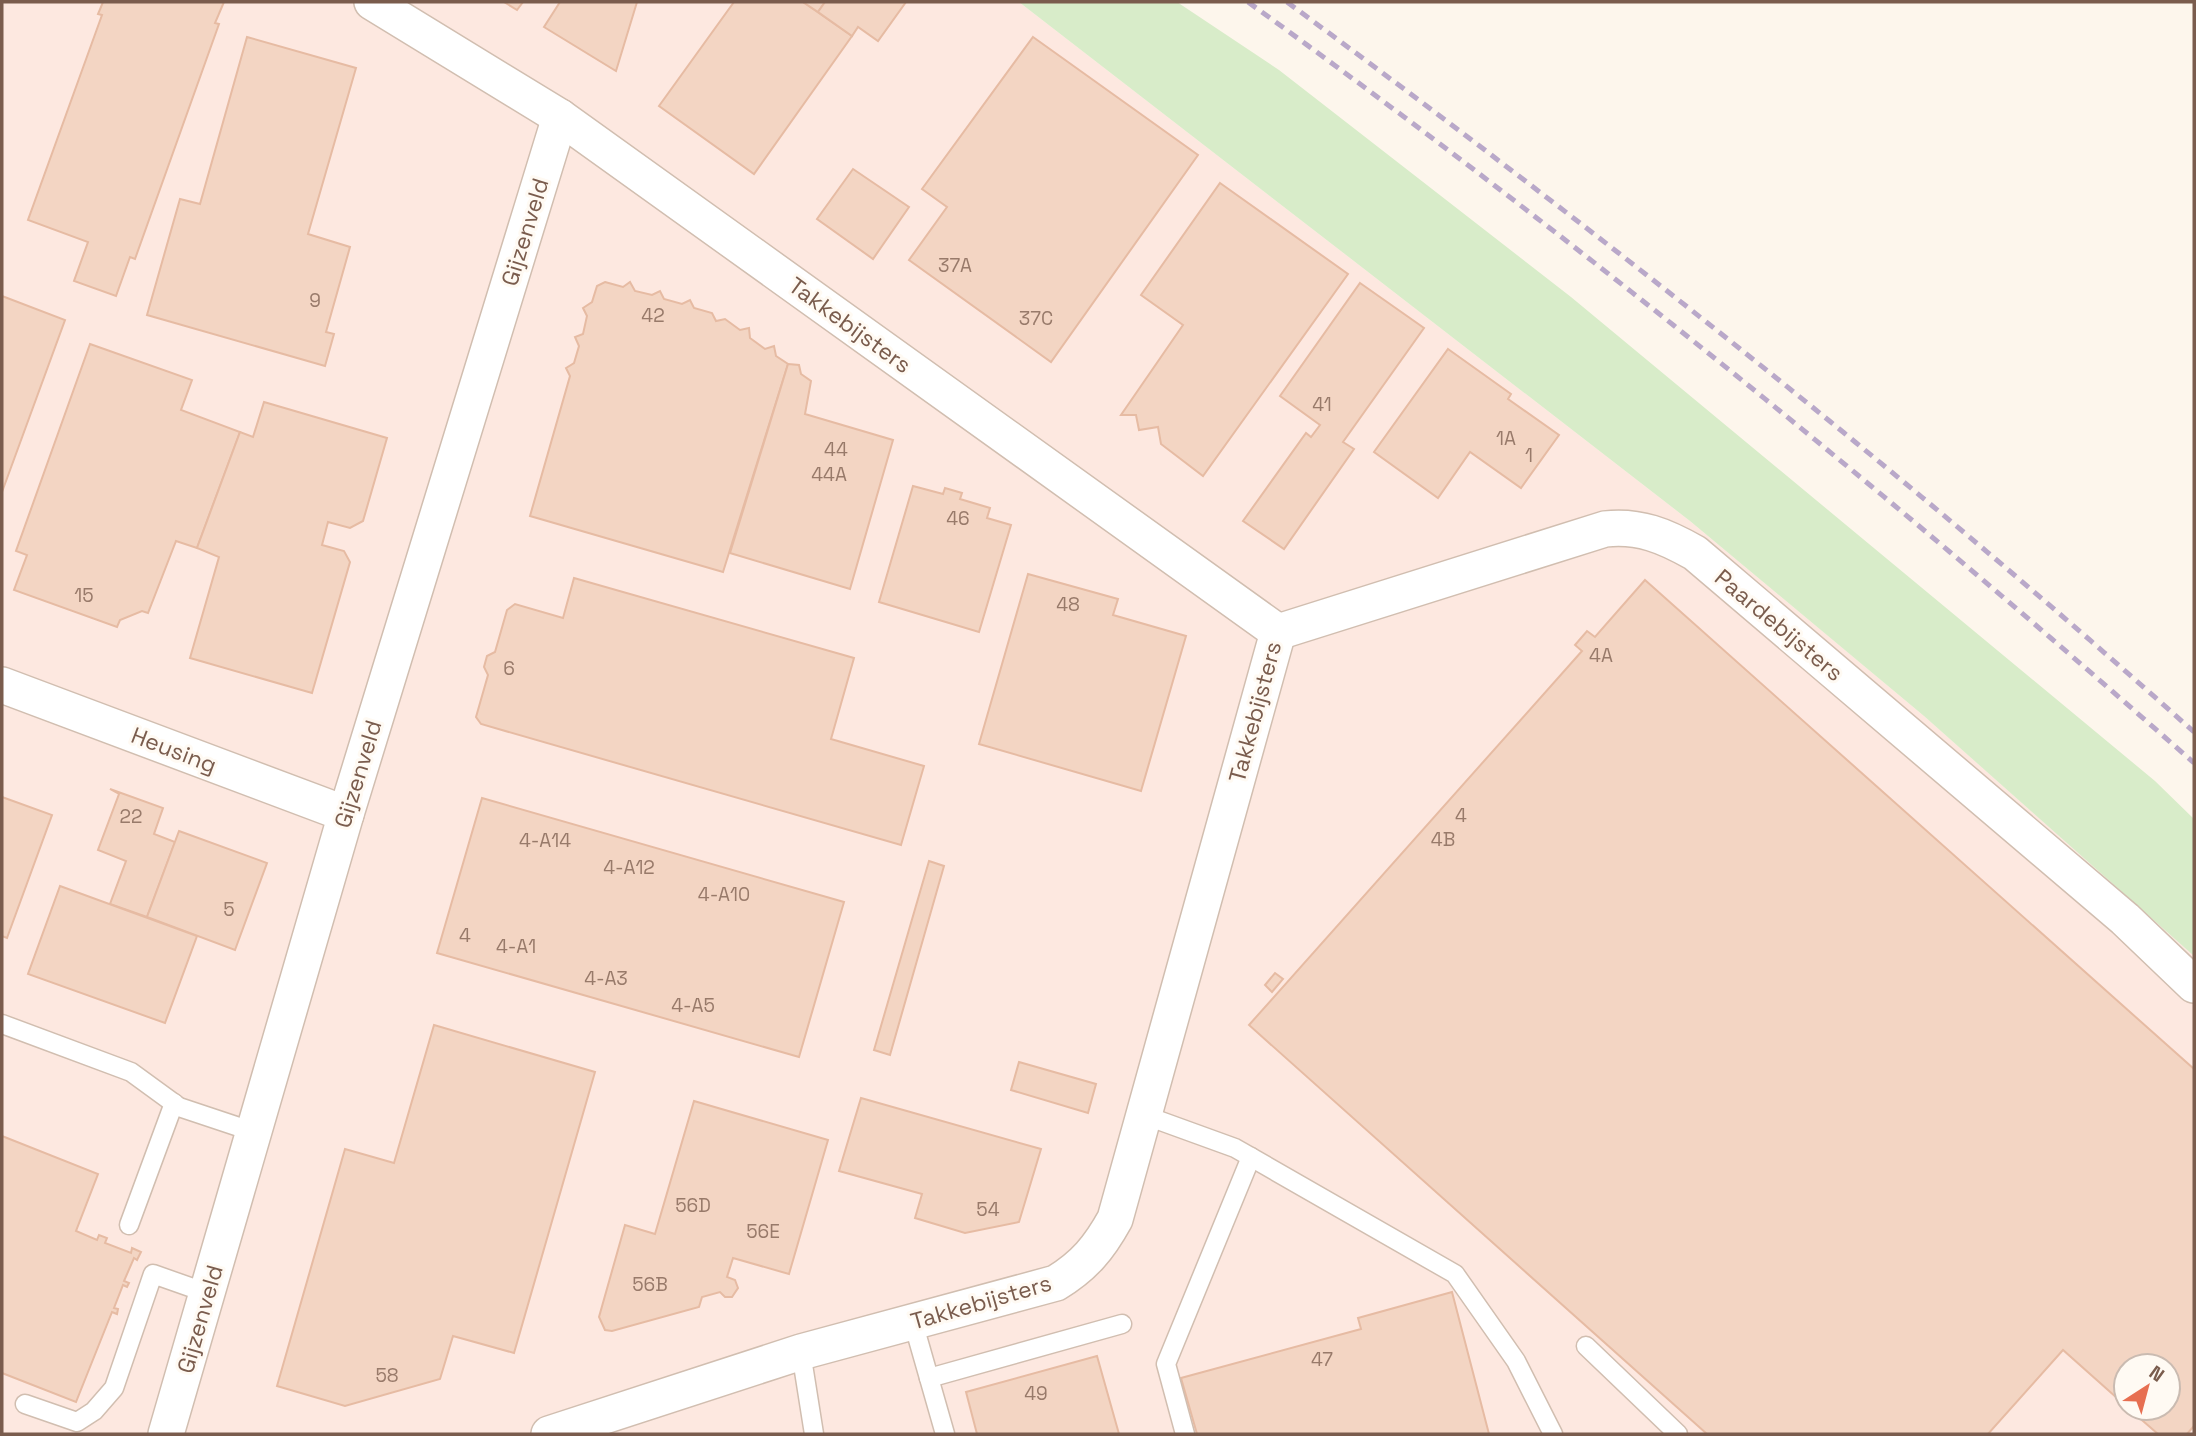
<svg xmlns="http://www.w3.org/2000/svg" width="2196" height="1436" font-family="'Space Grotesk',sans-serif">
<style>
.commercial{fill:#fde8e0;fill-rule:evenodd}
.green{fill:#d8ecc9}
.building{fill:#f3d5c3;stroke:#e6bba3;stroke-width:2}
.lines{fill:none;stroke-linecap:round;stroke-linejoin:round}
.lane-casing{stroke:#d1beb0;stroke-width:21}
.street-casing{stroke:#d1beb0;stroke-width:38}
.lane{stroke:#fff;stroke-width:18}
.street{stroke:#fff;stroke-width:35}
.rail{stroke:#b9a8c9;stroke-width:5;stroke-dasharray:10 7;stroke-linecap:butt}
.labels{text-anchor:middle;stroke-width:6;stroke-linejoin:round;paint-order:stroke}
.number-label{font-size:19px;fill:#987a6a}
.street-label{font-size:23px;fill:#7a5c4d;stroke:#fffaf3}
</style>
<rect width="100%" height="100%" fill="#fdf6ec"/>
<!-- commercial -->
<path class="commercial" d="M 2,2 L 1019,2 L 1690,521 L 1924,716 L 2194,956 L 2194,1434 L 2,1434 ZM 2126,1366 L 2168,1366 L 2168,1408 L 2126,1408 Z"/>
<!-- green -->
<polygon class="green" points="1019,2 1177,2 1279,70 1571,297 2155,781 2194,819 2194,956 1924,716 1690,521"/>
<!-- building -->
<g class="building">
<polygon points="103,2 224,2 215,23 219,24 135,259 130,257 116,296 74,281 88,242 28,220 102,15 98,14"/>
<polygon points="504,2 523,2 517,10"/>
<polygon points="560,2 637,2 616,71 544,27"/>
<polygon points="734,2 803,2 852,36 754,174 659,106"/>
<polygon points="803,2 825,2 818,12"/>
<polygon points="825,2 906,2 878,41 858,27 852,36 818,12"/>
<polygon points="247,37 356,68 308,234 350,247 326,332 334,334 325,366 147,315 180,199 200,204"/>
<polygon points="1033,37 1198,155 1051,362 909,260 947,207 922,189"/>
<polygon points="853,169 909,207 873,259 817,219"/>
<polygon points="1220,183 1348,274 1203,476 1161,444 1158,427 1139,430 1136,415 1121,415 1183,325 1141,295"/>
<polygon points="605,282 623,287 630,282 635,291 652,295 660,291 664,299 682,304 690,300 694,308 712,313 716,321 725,319 740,330 749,328 750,338 765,349 774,346 776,356 788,364 723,572 530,516 570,376 566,368 574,363 579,346 575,337 583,334 587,316 583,308 592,302 597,286"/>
<polygon points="1360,283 1424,328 1343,442 1354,449 1284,549 1243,521 1306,433 1311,437 1320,425 1280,396"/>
<polygon points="2,296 65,320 2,492"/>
<polygon points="90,344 192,380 181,410 240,432 197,548 176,541 148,613 142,611 120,620 117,627 14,590 27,555 16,551"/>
<polygon points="1448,349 1511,394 1508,399 1559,435 1521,488 1470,452 1438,498 1374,452"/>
<polygon points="788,364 799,365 801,374 811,381 805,414 893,440 850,589 730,553"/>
<polygon points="264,402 387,438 363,521 350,528 328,522 322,545 344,551 350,562 312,693 190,658 219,557 197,548 240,432 253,437"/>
<polygon points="913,486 943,494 945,488 962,493 960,499 990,508 987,518 1011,525 979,632 879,602"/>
<polygon points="1028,574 1118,599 1113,615 1186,636 1141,791 979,744"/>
<polygon points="574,578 854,658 831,739 924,766 901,845 481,724 476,717 488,675 484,667 487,656 495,652 507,610 515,604 563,618"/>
<polygon points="1645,580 2194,1069 2194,1426 2187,1434 2158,1434 2128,1408 2168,1408 2168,1366 2126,1366 2126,1406 2063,1350 1988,1434 1707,1434 1249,1025 1582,651 1575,645 1587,631 1595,637"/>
<polygon points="110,789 163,808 154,834 175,842 147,917 110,904 126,861 98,850 119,794"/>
<polygon points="2,797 52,815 7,938 2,936"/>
<polygon points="482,798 844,902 799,1057 437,953"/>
<polygon points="179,831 267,863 235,950 147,917"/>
<polygon points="929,861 944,866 890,1055 874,1050"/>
<polygon points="60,886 197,936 165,1023 28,974"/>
<polygon points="1275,973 1283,979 1272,992 1265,985"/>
<polygon points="434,1025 595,1072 514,1353 453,1336 440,1379 345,1406 277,1386 345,1149 394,1163"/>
<polygon points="1019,1062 1096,1084 1088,1113 1011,1090"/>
<polygon points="861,1098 1041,1149 1019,1222 965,1233 915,1218 922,1194 839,1171"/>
<polygon points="694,1101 828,1140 789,1274 733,1258 727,1277 735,1280 738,1288 732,1297 725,1297 720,1292 702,1297 699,1307 612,1331 605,1330 599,1317 625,1225 655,1234"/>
<polygon points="2,1136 98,1174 76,1231 97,1240 99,1235 107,1238 105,1243 131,1253 132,1248 141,1252 137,1260 134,1258 124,1281 129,1283 127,1287 123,1285 114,1308 118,1309 117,1314 112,1312 76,1402 2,1373"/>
<polygon points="1452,1292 1489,1434 1197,1434 1181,1378 1361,1329 1358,1318"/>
<polygon points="1097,1356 1119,1434 977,1434 966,1392"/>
</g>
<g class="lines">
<!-- lane casing -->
<g class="lane-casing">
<g id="lane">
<polyline points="2,1024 131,1072 179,1107 254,1132"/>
<polyline points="1144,1115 1235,1148 1455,1274 1516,1361 1553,1434"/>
<polyline points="129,1225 174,1103"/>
<polyline points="913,1322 945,1434"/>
<polyline points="1586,1346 1678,1434"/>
<polyline points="801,1352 814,1434"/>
<polyline points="929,1378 1122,1324"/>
<polyline points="25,1404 77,1422 94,1411 114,1388 153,1274 207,1293"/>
<polyline points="1185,1434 1166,1364 1251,1157"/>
</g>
</g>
<!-- street casing -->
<g class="street-casing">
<g id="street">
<path d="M 372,2 L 560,117 L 1278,632 L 1115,1219 C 1099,1248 1084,1266 1056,1283 L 801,1352 L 549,1434"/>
<path d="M 1278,632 L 1605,529 C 1639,525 1665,536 1695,553 L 2125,919 L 2194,985"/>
<polyline points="2,685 346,814"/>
<polyline points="166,1434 346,814 560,117"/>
</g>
</g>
<!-- lane -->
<use href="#lane" class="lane"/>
<!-- street -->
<use href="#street" class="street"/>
<!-- rail -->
<g class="rail">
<path d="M 1248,2 C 1576,239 1891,495 2194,763"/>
<path d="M 1287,2 C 1599,232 1905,473 2194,732"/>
</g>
</g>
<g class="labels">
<!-- number labels -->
<g class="number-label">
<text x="955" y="272">37A</text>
<text x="315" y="307">9</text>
<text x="653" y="322">42</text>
<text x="1036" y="325">37C</text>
<text x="1322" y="411">41</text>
<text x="1506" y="445">1A</text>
<text x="836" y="456">44</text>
<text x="1529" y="462">1</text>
<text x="829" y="481">44A</text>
<text x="958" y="525">46</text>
<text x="84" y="602">15</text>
<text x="1068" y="611">48</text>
<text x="1601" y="662">4A</text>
<text x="509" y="675">6</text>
<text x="1461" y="822">4</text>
<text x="131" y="823">22</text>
<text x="1443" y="846">4B</text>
<text x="545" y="847">4-A14</text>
<text x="629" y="874">4-A12</text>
<text x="724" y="901">4-A10</text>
<text x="229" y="916">5</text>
<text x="465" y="942">4</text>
<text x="516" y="953">4-A1</text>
<text x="606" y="985">4-A3</text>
<text x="693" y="1012">4-A5</text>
<text x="693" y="1212">56D</text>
<text x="988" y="1216">54</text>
<text x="763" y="1238">56E</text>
<text x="650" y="1291">56B</text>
<text x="1322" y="1366">47</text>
<text x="387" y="1382">58</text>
<text x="1036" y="1400">49</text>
</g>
<!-- street labels -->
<g class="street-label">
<text transform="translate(525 232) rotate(-73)" y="8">Gijzenveld</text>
<text transform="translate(850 325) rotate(36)" y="8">Takkebijsters</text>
<text transform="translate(1779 625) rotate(40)" y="8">Paardebijsters</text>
<text transform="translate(1255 712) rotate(-75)" y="8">Takkebijsters</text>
<text transform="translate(174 750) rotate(21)" y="8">Heusing</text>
<text transform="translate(358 774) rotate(-73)" y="8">Gijzenveld</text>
<text transform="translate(981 1302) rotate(-16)" y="8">Takkebijsters</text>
<text transform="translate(200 1319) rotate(-74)" y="8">Gijzenveld</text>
</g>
</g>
<!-- border -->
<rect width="2196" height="1436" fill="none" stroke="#7a5c4d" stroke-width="7"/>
<!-- north arrow -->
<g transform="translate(2147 1387) rotate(36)"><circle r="33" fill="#fffaf3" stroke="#cabbb1" stroke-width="2"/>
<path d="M0-5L12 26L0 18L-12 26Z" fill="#e76f51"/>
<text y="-10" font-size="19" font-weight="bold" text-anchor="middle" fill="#7a5c4d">N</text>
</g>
</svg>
